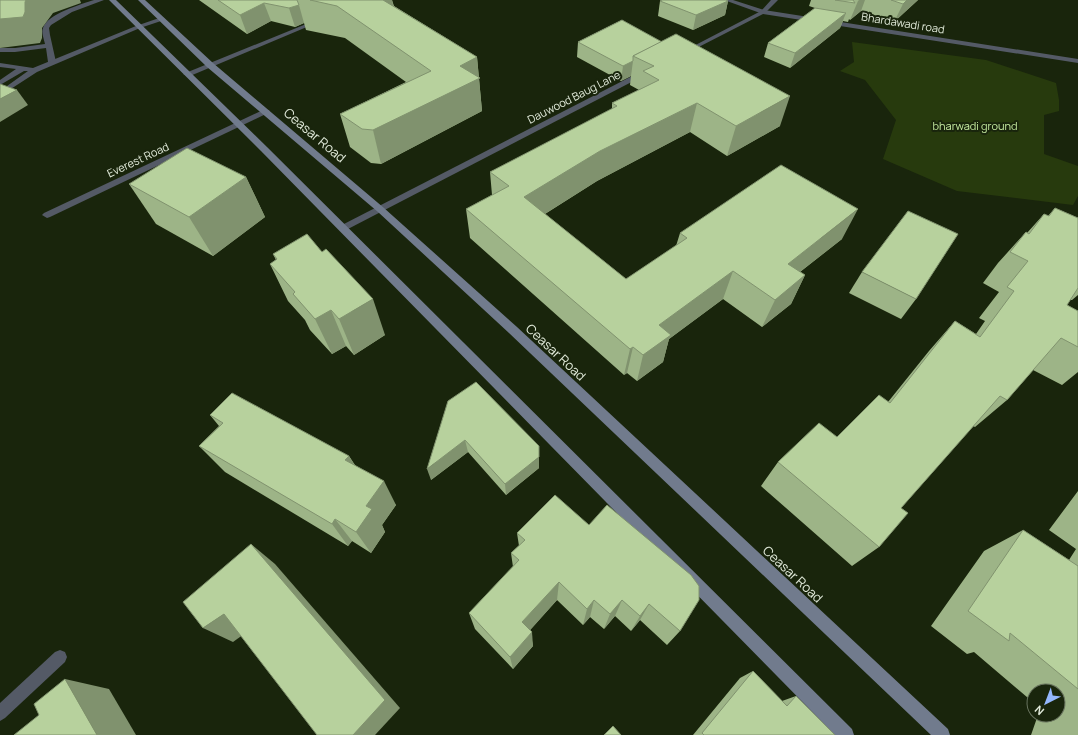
<svg xmlns="http://www.w3.org/2000/svg" width="1078" height="735" font-family="Manrope,sans-serif">
<style>
.green{fill:#273a0d}
.lines{fill:none;stroke-linecap:round;stroke-linejoin:round}
.service{fill:#545a66;fill-rule:evenodd}
.minor{fill:#545a66;fill-rule:evenodd}
.tertiary{fill:#545a66;fill-rule:evenodd}
.secondary{fill:#717b8d;fill-rule:evenodd}
.wall{fill:#9db487}
.shaded-wall{fill:#80926e}
.building{fill:#b7d19d;stroke:#80926e}
.labels{text-anchor:middle;stroke-width:4;stroke-linejoin:round;paint-order:stroke}
.far-street-label{font-size:11px;fill:#e2ebdb;stroke:#19250c}
.far-park-label{font-size:11px;fill:#c7eca2;stroke:#19250c}
.street-label{font-size:13px;fill:#e2ebdb;stroke:#19250c}
</style>
<rect width="100%" height="100%" fill="#19250c"/>
<!-- green -->
<polygon class="green" points="852,42 986,60 1056,83 1059,100 1059,111 1044,115 1044,154 1078,166 1078,196 1073,205 957,191 883,159 896,120 865,80 840,71 854,62"/>
<g class="lines">
<!-- service -->
<path class="service" d="M 94,0 L 104,0 L 72,12 L 51,25 L 49,28 L 50,35 L 56,62 L 55,64 L 49,64 L 48,62 L 46,48 L 15,52 L 0,52 L 0,48 L 15,48 L 45,44 C 44,39 41,32 43,28 C 47,14 82,4 94,0 Z"/>
<!-- minor -->
<g class="minor">
<polygon points="724,0 733,0 764,10 1078,59 1078,63 763,14"/>
<polygon points="162,17 165,19 164,20 140,28 37,72 0,96 0,91 28,71 24,71 0,85 0,80 16,69 0,67 0,63 33,68 136,26"/>
<polygon points="316,20 321,21 190,76 187,76 183,74"/>
<polygon points="263,110 269,110 270,112 50,217 47,218 42,215 44,213"/>
<polygon points="60,650 65,652 67,657 65,662 5,718 0,721 0,703 55,652"/>
</g>
<!-- tertiary -->
<g class="tertiary">
<polygon points="771,0 778,0 765,13 687,53 682,52 761,11"/>
<polygon points="640,72 643,72 647,74 346,230 343,231 338,228 340,226"/>
</g>
<!-- secondary -->
<g class="secondary">
<polygon points="109,0 116,0 267,147 852,729 854,735 835,735 261,151"/>
<polygon points="138,0 145,0 213,63 384,208 517,327 948,729 950,735 931,735 509,333 378,212 207,67"/>
</g>
</g>
<!-- wall -->
<g class="wall">
<polygon points="199,0 392,0 394,6 477,57 482,111 381,164 371,163 350,147 340,114 406,82 345,38 306,30 304,23 295,27 271,21 247,34"/>
<polygon points="811,0 918,0 894,22 861,11 850,20 849,19 848,22 843,21 840,28 790,68 764,57 768,43 815,8 809,6"/>
<polygon points="660,1 728,1 725,15 693,30 658,16"/>
<polygon points="622,20 780,126 727,156 690,132 597,181 545,214 626,279 676,246 680,233 842,239 800,272 805,275 791,304 762,327 723,299 669,339 663,362 637,381 627,373 624,375 470,238 466,209 492,195 490,172 612,109 612,103 639,90 630,85 631,76 621,81 577,57 578,42"/>
<polygon points="246,177 265,217 213,256 156,224 129,184"/>
<polygon points="1055,208 1078,218 1078,295 1072,300 1070,300 1067,305 1078,311 1078,372 1062,385 1033,370 1007,400 975,427 973,426 901,508 879,547 852,566 761,486 778,462 837,437 888,402 929,351 955,321 976,334 985,321 979,318 999,292 983,283 998,263 1026,232 1027,233 1044,214 1048,216"/>
<polygon points="273,254 385,335 354,355 346,346 332,354 310,330 305,320 288,301 270,264 276,260"/>
<polygon points="862,272 916,299 901,319 849,293"/>
<polygon points="448,401 539,468 506,495 468,452 431,480"/>
<polygon points="210,415 349,456 355,465 396,505 382,525 385,532 371,553 352,541 348,546 225,472 199,446 219,426"/>
<polygon points="1078,491 1078,735 1031,735 1038,715 1058,715 1058,691 1034,691 1034,703 974,652 967,654 931,626 984,551 1023,530 1069,560 1076,549 1049,530"/>
<polygon points="555,495 680,631 667,645 640,620 631,631 615,616 604,629 590,617 583,625 557,600 530,630 533,646 513,669 475,629 469,613 513,567 511,553 519,546 517,533"/>
<polygon points="753,671 782,701 796,696 835,735 693,735 740,678"/>
</g>
<!-- shaded-wall -->
<g class="shaded-wall">
<polygon points="26,0 80,0 81,3 53,13 42,28 42,38 40,43 0,48 0,19"/>
<polygon points="372,0 392,0 397,25"/>
<polygon points="859,0 865,0 861,11 850,20 858,1"/>
<polygon points="907,0 918,0 894,22 903,4"/>
<polygon points="728,1 725,15 693,30 696,15"/>
<polygon points="264,3 271,21 247,34 240,15"/>
<polygon points="299,5 304,23 295,27 289,8"/>
<polygon points="846,13 840,28 790,68 795,53"/>
<polygon points="477,57 482,111 381,164 373,130 460,66"/>
<polygon points="633,61 631,76 621,81 623,66"/>
<polygon points="17,90 28,105 0,122 0,99"/>
<polygon points="790,96 780,126 727,156 736,126"/>
<polygon points="697,103 690,132 597,181 524,227 524,197 600,151"/>
<polygon points="246,177 265,217 213,256 189,217"/>
<polygon points="858,209 842,239 774,292 788,264"/>
<polygon points="733,271 723,299 669,339 663,362 637,381 643,355 659,325"/>
<polygon points="805,275 791,304 762,327 775,300"/>
<polygon points="373,299 385,335 354,355 339,319"/>
<polygon points="331,310 346,346 332,354 315,319"/>
<polygon points="633,347 627,373 624,375 630,349"/>
<polygon points="465,440 468,452 431,480 427,469"/>
<polygon points="349,456 364,481 345,460"/>
<polygon points="539,457 539,468 506,495 505,484"/>
<polygon points="384,481 396,505 382,525 385,532 371,553 356,532 366,506"/>
<polygon points="335,519 352,541 348,546 332,524"/>
<polygon points="251,544 275,564 400,708 375,735 353,735"/>
<polygon points="559,582 557,600 524,637 522,622"/>
<polygon points="594,600 590,617 583,625 587,609"/>
<polygon points="622,600 615,616 604,629 610,614"/>
<polygon points="649,604 640,620 631,631 640,616"/>
<polygon points="224,614 251,629 233,642 203,628"/>
<polygon points="532,632 533,646 513,669 510,657"/>
<polygon points="65,679 109,689 136,735 97,735"/>
</g>
<!-- building -->
<g class="building">
<polygon points="0,0 26,0 25,2 25,12 23,17 0,19"/>
<polygon points="218,0 297,0 299,5 289,8 264,3 240,15"/>
<polygon points="310,0 383,0 477,57 460,66 480,78 373,130 362,129 340,114 431,71 337,6"/>
<polygon points="662,0 726,0 728,1 696,15 660,1"/>
<polygon points="835,0 853,0 855,3"/>
<polygon points="891,0 907,0 903,4"/>
<polygon points="815,8 846,13 795,53 768,43"/>
<polygon points="622,20 662,42 633,56 633,61 623,66 578,42"/>
<polygon points="676,34 790,96 736,126 697,103 600,151 524,197 626,279 687,238 680,233 781,165 858,209 788,264 805,275 775,300 733,271 659,325 671,335 643,355 633,347 630,349 466,209 509,186 490,172 617,106 612,103 659,80 643,71 654,66 633,56"/>
<polygon points="0,84 17,90 0,99"/>
<polygon points="187,148 246,177 189,217 129,184"/>
<polygon points="1055,208 1078,218 1078,288 1067,305 1078,311 1078,347 1061,338 1007,400 1000,396 901,508 908,513 879,547 778,462 819,423 837,437 879,395 890,403 955,321 980,337 1014,291 1007,287 1028,261 1010,252 1026,232 1029,234 1044,214 1049,216"/>
<polygon points="908,211 958,234 916,299 862,272"/>
<polygon points="307,234 322,252 326,249 373,299 339,319 331,310 315,319 293,294 295,292 270,264 277,259 273,254"/>
<polygon points="476,382 539,446 539,457 505,484 465,440 427,469 448,401"/>
<polygon points="232,393 349,456 345,460 384,481 366,506 372,509 356,532 335,519 332,524 199,446 223,423 210,415"/>
<polygon points="555,495 589,525 607,505 691,575 699,586 699,600 680,631 649,604 640,616 622,600 610,614 594,600 587,609 559,582 522,622 532,632 510,657 469,613 519,560 511,553 525,540 517,533"/>
<polygon points="1023,530 1078,566 1078,689 1010,633 1009,641 968,611"/>
<polygon points="251,544 385,700 353,735 317,735 224,614 203,628 183,602"/>
<polygon points="753,671 787,706 796,696 835,735 704,735 702,733"/>
<polygon points="65,679 97,735 14,735 39,715 34,704"/>
<polygon points="613,726 621,735 604,735"/>
</g>
<g class="labels">
<!-- far-street labels -->
<g class="far-street-label">
<text transform="translate(903 23) rotate(9)" y="4">Bhardawadi road</text>
<text transform="translate(574 97) rotate(-27)" y="4">Dauwood Baug Lane</text>
<text transform="translate(138 160) rotate(-25)" y="4">Everest Road</text>
</g>
<!-- far-park labels -->
<g class="far-park-label">
<text x="975" y="130">bharwadi ground</text>
</g>
<!-- street labels -->
<g class="street-label">
<text transform="translate(315 135) rotate(40)" y="5">Ceasar Road</text>
<text transform="translate(556 352) rotate(43)" y="5">Ceasar Road</text>
<text transform="translate(793 574) rotate(43)" y="5">Ceasar Road</text>
</g>
</g>
<!-- north arrow -->
<g transform="translate(1046 703) rotate(222)"><circle r="19" fill="#19250c" stroke="#69745f"/>
<path d="M0-3L7 15L0 10L-7 15Z" fill="#94b7fd"/>
<text y="-6" font-size="11" font-weight="bold" text-anchor="middle" fill="#e2ebdb">N</text>
</g>
</svg>
